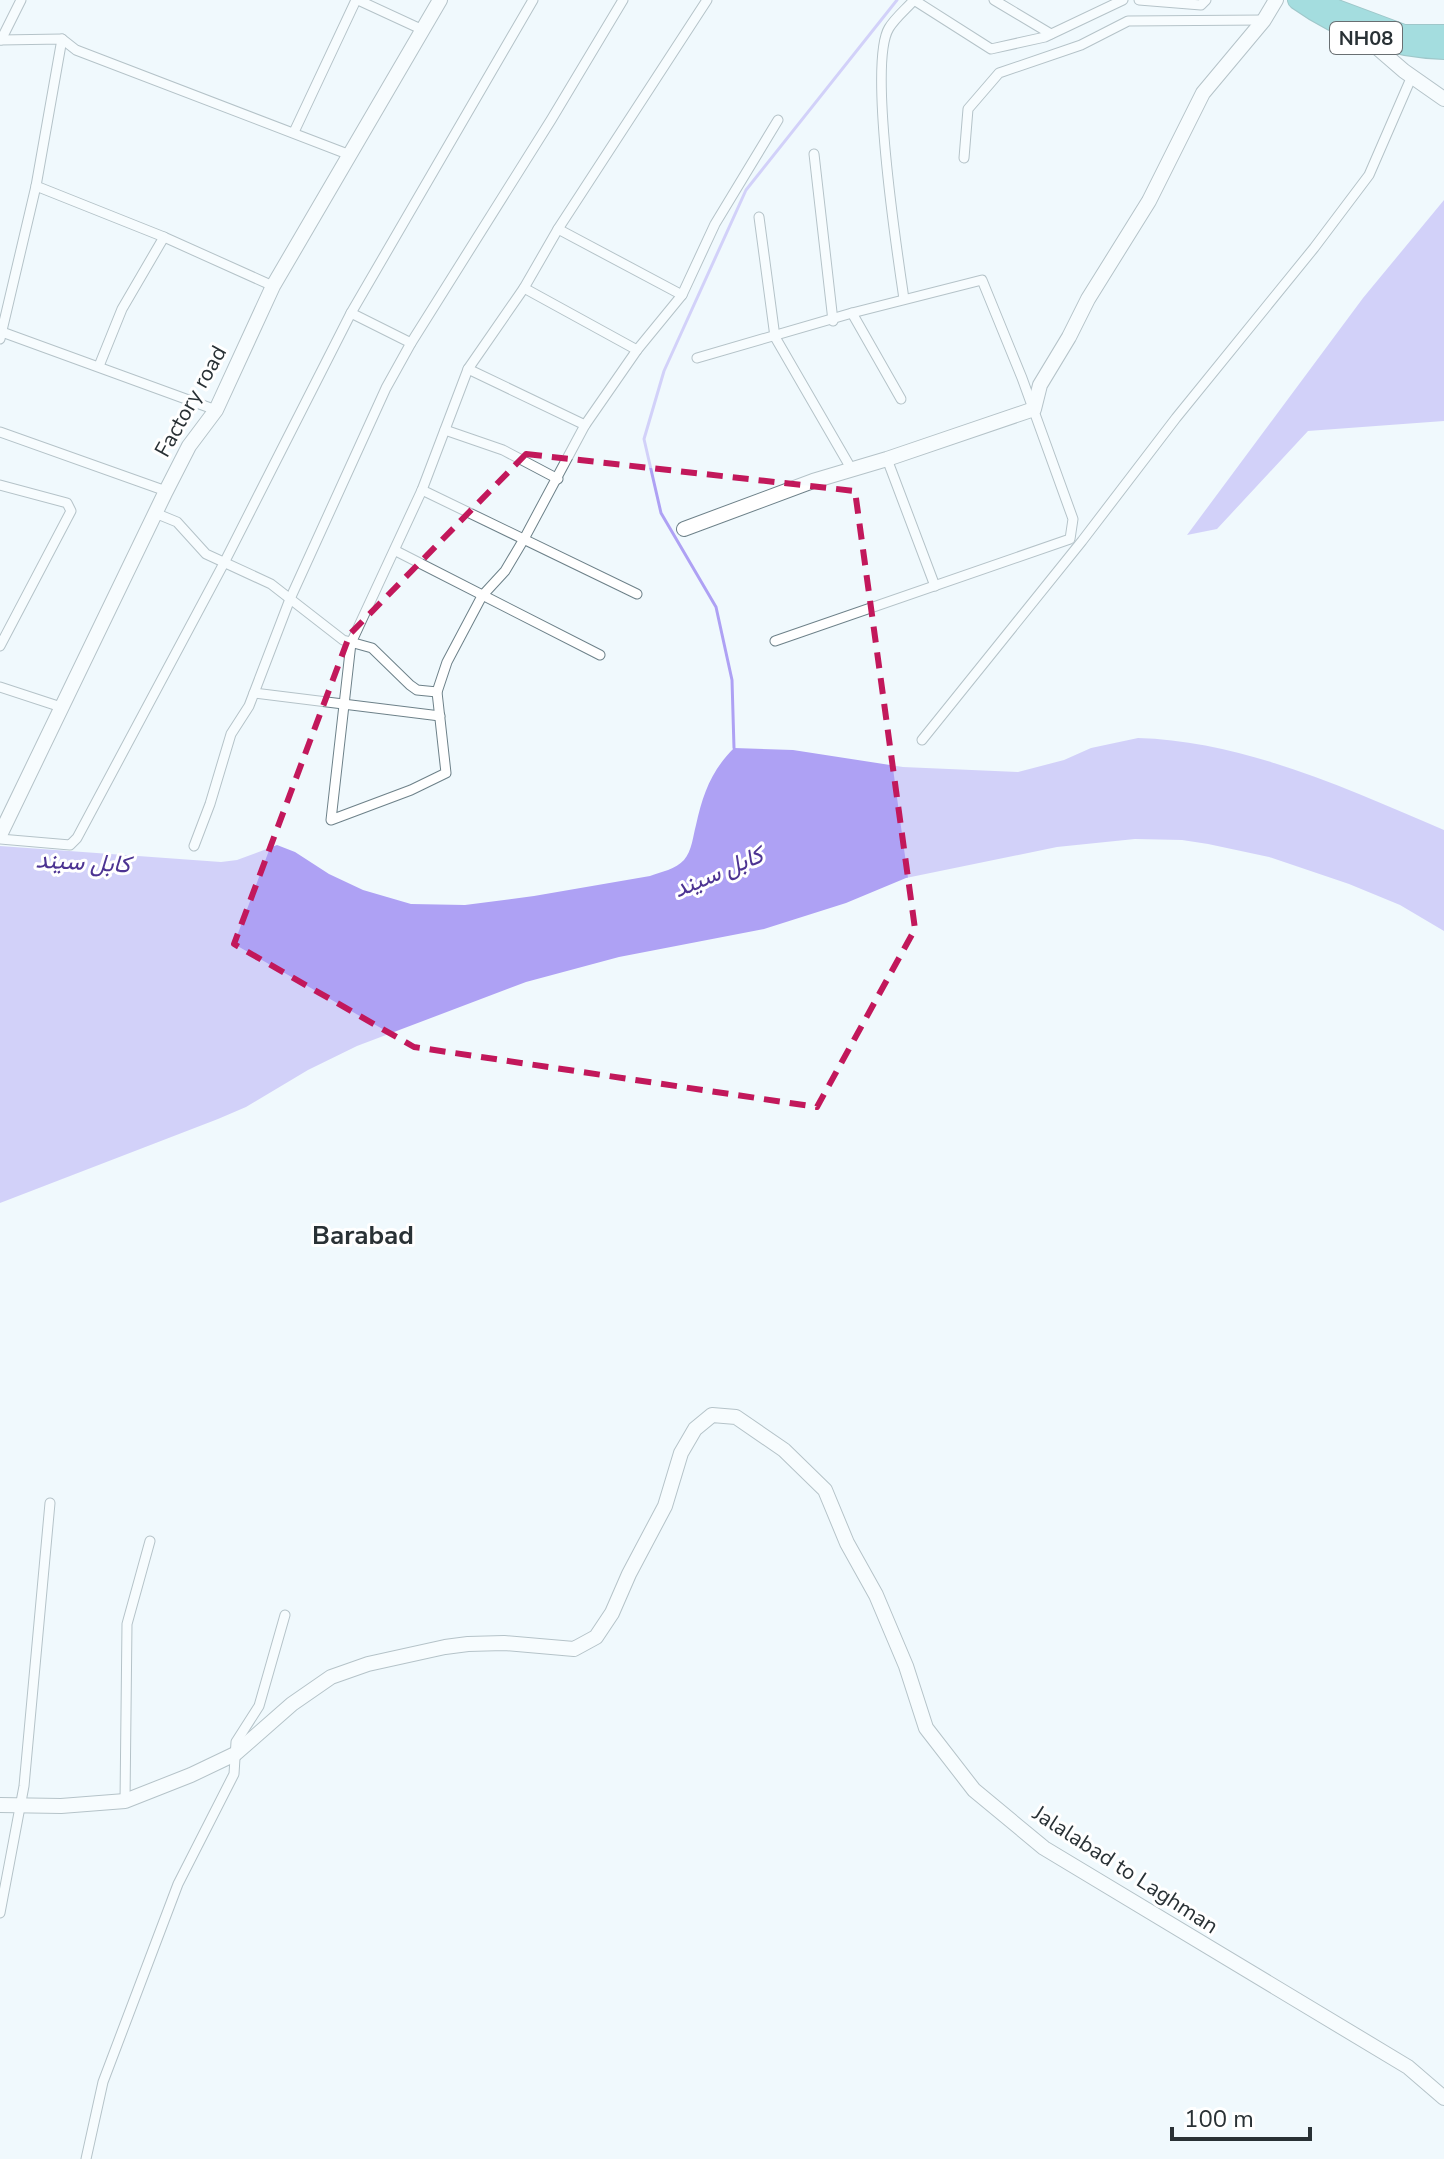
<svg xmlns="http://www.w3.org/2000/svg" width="1444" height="2159" font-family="'Nunito Sans',Vazirmatn,sans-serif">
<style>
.water{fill:#aea1f4}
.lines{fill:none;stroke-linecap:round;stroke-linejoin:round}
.stream{stroke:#aea1f4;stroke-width:3}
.street-casing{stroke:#6d8189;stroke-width:11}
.secondary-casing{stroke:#6d8189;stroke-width:16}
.highway-casing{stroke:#3d8b8c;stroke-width:20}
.street{stroke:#fff;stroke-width:9}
.secondary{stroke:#fff;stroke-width:14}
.highway{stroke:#48bbbb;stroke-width:18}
.marked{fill:none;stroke:#c2185b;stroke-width:6;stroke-dasharray:16 10;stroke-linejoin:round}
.labels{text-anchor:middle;stroke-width:6;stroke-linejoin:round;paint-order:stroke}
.shield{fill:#fff;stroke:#696f72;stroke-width:2}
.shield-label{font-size:20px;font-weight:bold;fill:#293135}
.street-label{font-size:22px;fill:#293135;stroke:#fff}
.water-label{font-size:24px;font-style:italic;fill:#4c3392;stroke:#fff}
.quarter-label{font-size:26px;font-weight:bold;fill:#293135;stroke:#fff}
</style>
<rect width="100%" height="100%" fill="#f0f9fd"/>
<!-- water -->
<g class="water">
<polygon points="1444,200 1444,421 1308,431 1217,529 1187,535 1363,298"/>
<path d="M 1138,738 C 1244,741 1348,789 1444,830 L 1444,931 L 1400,905 L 1349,884 L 1269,857 L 1208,844 L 1182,840 L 1135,839 L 1057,847 L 906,878 L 846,903 L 764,929 L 619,957 L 526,982 L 357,1046 L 308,1070 L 246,1107 L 218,1119 L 0,1203 L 0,846 L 221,862 L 237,860 L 277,845 L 295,852 L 329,874 L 363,890 L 411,904 L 465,905 L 534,896 L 650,876 C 661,872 676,869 684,860 C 692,851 693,836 696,825 C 703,794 711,771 734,748 L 793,750 L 903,767 L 1018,772 L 1064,760 L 1091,748 Z"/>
</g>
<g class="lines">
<!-- stream -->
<polyline class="stream" points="734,748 732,680 716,607 661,513 644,439 664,371 746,190 897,0"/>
<!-- street casing -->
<g class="street-casing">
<g id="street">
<polyline points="358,0 423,30"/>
<polyline points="707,0 558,229 524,288 468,369 422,490 351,643 331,820 411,790 446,773 437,692 447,662 482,596 505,571 524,539 585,425 637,350 682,295 715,224 778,120"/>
<polyline points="914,0 991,49 1045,37 1123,0"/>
<polyline points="994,0 1051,34"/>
<polyline points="1139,0 1201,5 1206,0"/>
<polyline points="0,40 62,39 76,50 350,155"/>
<polyline points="1,40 21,0"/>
<polyline points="294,132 356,0"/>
<polyline points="814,154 833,321"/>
<polyline points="964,158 968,109 999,73 1081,45 1128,21 1264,20"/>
<polyline points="36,186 164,237 273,286"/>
<polyline points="759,217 775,337 852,470"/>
<polyline points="558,229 682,295"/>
<polyline points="524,288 637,350"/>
<path d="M 904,299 C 897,252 868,62 889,28 C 895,18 906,9 914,0"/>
<polyline points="351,313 411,343"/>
<polyline points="852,313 901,399"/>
<polyline points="2,332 216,410"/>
<polyline points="0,339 36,186 62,39"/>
<polyline points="697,358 852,313 982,280 1022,378 1073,519 1070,539 775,641"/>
<polyline points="99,366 122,309 164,237"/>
<polyline points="468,369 585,425"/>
<polyline points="445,430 503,450 558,479"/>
<polyline points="0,432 166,491"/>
<polyline points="887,459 935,586"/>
<polyline points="0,485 67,503 71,511 0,646"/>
<polyline points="422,490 637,594"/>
<polyline points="155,513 177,522 206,554 271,584 343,640 372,648 410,685 417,690 437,692"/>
<polyline points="396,551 600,655"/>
<polyline points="0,687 61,707"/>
<polyline points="254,693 440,716"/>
<polyline points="922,740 1082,541 1176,418 1314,248 1369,175 1412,76"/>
<polyline points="0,839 70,845 77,838 224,563 351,313 533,0"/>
<polyline points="194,846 210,804 231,734 249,706 290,599 386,388 411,343 551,120 623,0"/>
<polyline points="125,1801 127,1624 150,1541"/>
<polyline points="0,1913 24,1786 50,1503"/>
<polyline points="86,2159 103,2082 178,1884 234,1774 236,1742 259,1706 285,1615"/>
</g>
</g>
<!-- secondary casing -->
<g class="secondary-casing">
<g id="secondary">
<polyline points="1367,39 1404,71 1444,99"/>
<polyline points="684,529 813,481 887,459 1034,409 1040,385 1069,337 1088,299 1149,201 1203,93 1264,20 1276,0"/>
<polyline points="0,835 166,491 189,446 216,410 273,286 440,0"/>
<polyline points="0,1805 61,1806 125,1801 191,1775 235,1754 292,1704 331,1677 368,1664 445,1647 468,1644 504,1643 574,1649 596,1637 612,1613 629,1574 665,1506 681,1453 695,1429 712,1415 736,1417 784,1450 825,1490 847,1543 876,1595 906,1666 926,1728 974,1790 1044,1848 1408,2067 1444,2098"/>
</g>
</g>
<!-- highway casing -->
<g class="highway-casing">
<g id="highway">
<path d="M 1297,0 C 1342,32 1389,48 1444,50"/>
<polyline points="1320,0 1326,5 1404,34 1444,34"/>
</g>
</g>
<!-- street -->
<use href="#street" class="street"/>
<!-- secondary -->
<use href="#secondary" class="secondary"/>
<!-- highway -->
<use href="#highway" class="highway"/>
</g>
<!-- marked area -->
<path d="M0 0H1444V2159H0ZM 526,454 L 855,491 L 915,929 L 817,1107 L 414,1047 L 234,944 L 350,634 Z" fill="#f0f9fd" fill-opacity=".55" fill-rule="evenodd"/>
<path class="marked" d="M 526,454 L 855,491 L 915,929 L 817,1107 L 414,1047 L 234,944 L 350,634 Z"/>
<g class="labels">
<!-- shield labels -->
<rect class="shield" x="1330" y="22" width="72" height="32" rx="6"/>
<g class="shield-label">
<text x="1366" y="45">NH08</text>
</g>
<!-- street labels -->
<g class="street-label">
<text transform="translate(190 401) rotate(-61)" y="8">Factory road</text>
<text transform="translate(1126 1869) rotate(33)" y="8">Jalalabad to Laghman</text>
</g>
<!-- water labels -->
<g class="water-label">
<text transform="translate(83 862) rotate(3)" y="8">کابل سيند</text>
<text transform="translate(718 872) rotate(-23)" y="8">کابل سيند</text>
</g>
<!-- quarter labels -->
<g class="quarter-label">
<text x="363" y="1244">Barabad</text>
</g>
</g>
<!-- scale -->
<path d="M1172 2127v12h138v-12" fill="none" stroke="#293135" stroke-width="4"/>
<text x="1184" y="2127" font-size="24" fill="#293135" stroke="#ffffff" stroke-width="6" paint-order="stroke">100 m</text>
</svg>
